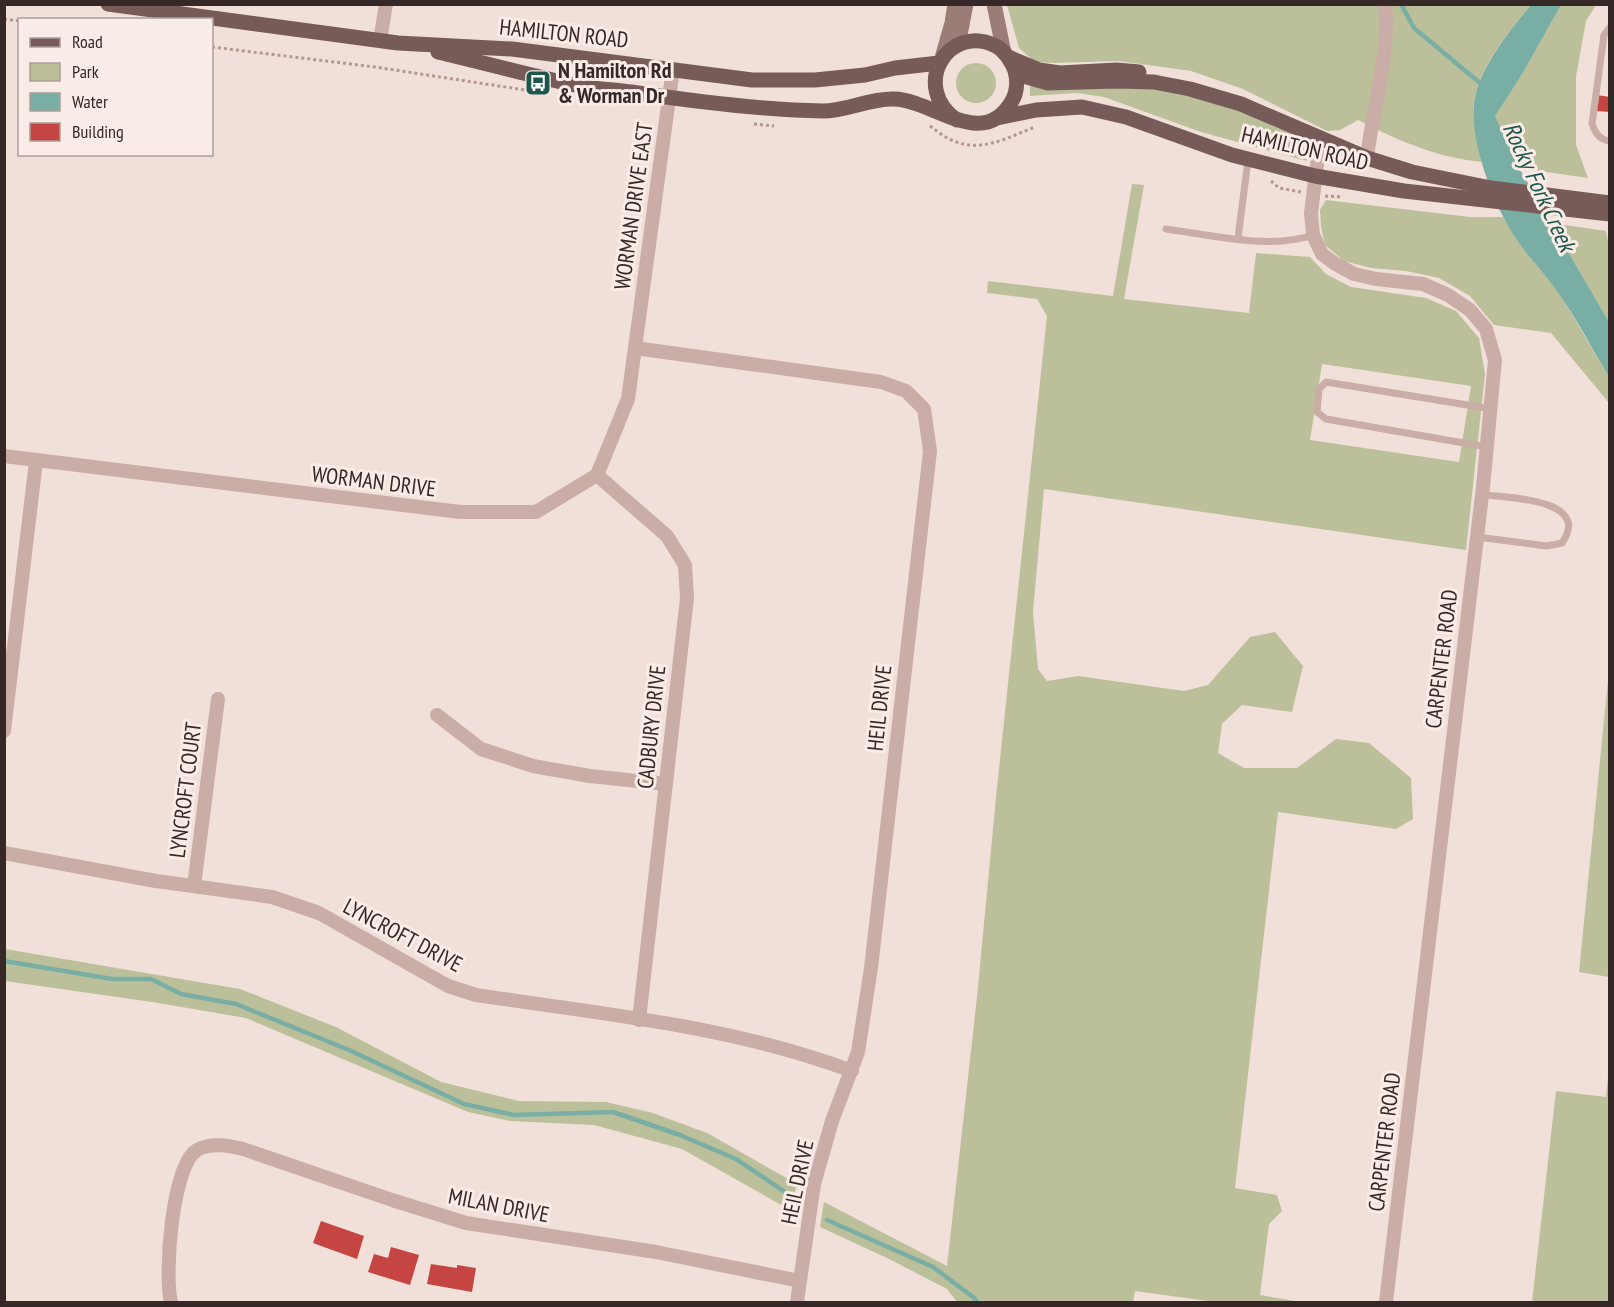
<svg xmlns="http://www.w3.org/2000/svg" width="1614" height="1307" font-family="'PT Sans Narrow',sans-serif">
<style>
.green{fill:#bcc09a;fill-rule:evenodd}
.water{fill:#79aea4}
.lines{fill:none;stroke-linecap:round;stroke-linejoin:round}
.stream{stroke:#79aea4;stroke-width:4.5}
.building{fill:#c54543}
.path{stroke:#b59790;stroke-width:3;stroke-dasharray:3 3;stroke-linecap:butt}
.lane{stroke:#c9ada6;stroke-width:7}
.street{stroke:#c9ada6;stroke-width:14}
.secondary{stroke:#9c7c77;stroke-width:15}
.primary{stroke:#775b58;stroke-width:15}
.labels{text-anchor:middle;stroke-width:6;stroke-linejoin:round;paint-order:stroke}
.street-label{font-size:22px;fill:#352827;stroke:#f9ece6}
.poi-label{font-size:22px;font-weight:bold;fill:#352827;stroke:#f9ece6;text-anchor:start}
.water-label{font-size:24px;font-style:italic;fill:#1d564c;stroke:#f9ece6}
</style>
<rect width="100%" height="100%" fill="#f1e0d9"/>
<!-- green -->
<g class="green">
<path d="M 1007,5 L 1531,5 C 1508,32 1480,66 1474,101 C 1471,121 1478,143 1482,162 C 1437,158 1397,140 1358,120 L 1340,130 L 1327,131 L 1243,89 L 1191,71 L 1119,61 L 1055,63 L 1035,62 L 1019,48 Z"/>
<polygon points="1561,5 1596,5 1586,21 1576,77 1576,145 1588,178 1519,168 1494,116 1521,76"/>
<circle cx="976" cy="83" r="20"/>
<polygon points="1030,81 1123,83 1194,92 1297,136 1307,148 1307,161 1201,132 1104,97 1077,93 1030,96"/>
<path d="M 1132,184 L 1144,185 L 1124,299 L 1249,313 L 1256,253 L 1310,257 L 1326,274 L 1351,287 L 1426,298 L 1456,311 L 1479,338 L 1485,374 L 1466,550 L 1044,489 L 1033,612 L 1038,669 L 1047,681 L 1078,676 L 1184,691 L 1208,685 L 1250,637 L 1275,632 L 1303,666 L 1292,712 L 1242,705 L 1222,724 L 1218,753 L 1244,768 L 1297,768 L 1336,739 L 1369,743 L 1411,778 L 1413,819 L 1396,829 L 1278,812 L 1235,1188 L 1277,1195 L 1282,1211 L 1269,1224 L 1260,1295 L 1295,1301 L 1295,1302 L 1215,1302 L 1135,1291 L 1133,1302 L 957,1302 L 947,1289 L 889,1259 L 820,1227 L 824,1202 L 947,1266 L 977,997 L 996,797 L 1047,316 L 1037,299 L 987,293 L 988,281 L 1113,296 ZM 1322,364 L 1471,386 L 1459,462 L 1310,440 Z"/>
<polygon points="1326,200 1470,217 1503,217 1517,240 1558,291 1609,377 1609,403 1551,333 1494,325 1470,296 1439,278 1406,271 1371,268 1344,261 1325,245 1321,227 1320,210"/>
<polygon points="1551,223 1606,231 1610,251 1609,322"/>
<polygon points="1609,670 1609,977 1579,972"/>
<polygon points="5,949 240,989 336,1027 441,1082 519,1101 606,1102 653,1113 707,1133 797,1184 790,1210 682,1149 594,1125 510,1121 468,1112 246,1018 152,1002 5,981"/>
<polygon points="1609,1066 1609,1302 1532,1302 1556,1091 1606,1097"/>
</g>
<!-- water -->
<path class="water" d="M 1531,5 L 1561,5 L 1521,76 L 1495,116 L 1519,168 L 1609,322 L 1609,377 C 1592,348 1576,318 1557,291 C 1545,273 1529,258 1517,240 C 1495,209 1469,141 1474,103 C 1478,69 1510,30 1531,5 Z"/>
<g class="lines">
<!-- stream -->
<g class="stream">
<polyline points="1401,4 1414,28 1480,83"/>
<polyline points="4,961 112,979 151,979 181,994 236,1004 349,1050 464,1104 514,1115 613,1112 680,1135 736,1159 794,1198"/>
<polyline points="827,1220 933,1267 973,1297 977,1302"/>
</g>
</g>
<!-- building -->
<g class="building">
<polygon points="1597,95 1610,97 1610,112 1595,111"/>
<polygon points="321,1221 364,1236 357,1259 313,1243"/>
<polygon points="391,1247 419,1255 410,1285 368,1272 374,1254 388,1258"/>
<polygon points="431,1264 457,1268 457,1265 476,1268 472,1292 427,1284"/>
</g>
<g class="lines">
<!-- path -->
<g class="path">
<polyline points="4,19 20,21"/>
<polyline points="212,47 375,67 525,90"/>
<polyline points="754,124 774,126"/>
<path d="M 930,126 C 937,131 945,138 954,141 C 981,153 1009,137 1035,127"/>
<polyline points="1271,181 1279,188 1301,192"/>
<polyline points="1325,196 1343,197"/>
</g>
<!-- lane -->
<g class="lane">
<path d="M 1610,27 L 1604,35 L 1592,124 C 1595,132 1599,140 1610,141"/>
<path d="M 1166,229 C 1211,235 1270,250 1313,235"/>
<polyline points="1238,238 1248,160"/>
<polyline points="1487,447 1326,419 1317,412 1319,389 1326,382 1492,409"/>
<path d="M 1477,537 L 1547,546 L 1562,543 C 1593,499 1506,497 1482,495"/>
</g>
<!-- street -->
<g class="street">
<polyline points="380,41 386,4"/>
<polyline points="1314,135 1318,156 1311,213 1313,235 1322,254 1334,263 1354,274 1376,279 1423,284 1448,295 1470,310 1486,329 1495,360 1483,487 1386,1302"/>
<path d="M 1367,158 C 1373,106 1390,57 1385,4"/>
<polyline points="635,348 881,382 906,391 924,409 930,451 871,968 858,1052 832,1121 814,1184 797,1302"/>
<polyline points="4,456 460,512 536,512 597,475 628,399 673,69"/>
<polyline points="597,475 667,536 685,565 687,598 639,1020"/>
<polyline points="437,715 481,749 533,766 590,776 666,784"/>
<polyline points="4,731 36,461"/>
<path d="M 4,853 L 156,881 L 272,897 L 319,913 L 448,986 L 476,995 C 603,1014 732,1026 852,1071"/>
<polyline points="194,886 218,699"/>
<path d="M 171,1302 C 164,1275 172,1165 197,1150 C 211,1142 229,1146 243,1149 L 392,1200 L 466,1223 L 656,1252 L 800,1281"/>
</g>
<!-- secondary -->
<g class="secondary">
<polyline points="994,4 1004,53"/>
<polyline points="959,40 966,4"/>
<polyline points="942,58 952,23 955,4"/>
</g>
<!-- primary -->
<g class="primary">
<polyline points="108,4 398,43 512,49 752,80 815,80 865,75 895,68 939,63"/>
<path d="M 438,52 C 484,63 529,75 575,85 C 596,89 617,90 638,93 C 699,102 761,110 823,111 C 847,111 870,98 894,99 C 934,100 983,152 1012,101 C 1018,91 1018,76 1013,66 C 1009,58 1004,50 996,46 C 947,22 910,88 957,120"/>
<polyline points="1008,57 1039,70 1060,73 1117,70 1139,72"/>
<polyline points="1016,74 1048,83 1116,81 1154,82 1190,89 1241,104 1367,158 1412,172 1491,188 1610,203"/>
<polyline points="997,118 1036,110 1082,107 1126,117 1232,155 1315,176 1404,191 1610,214"/>
</g>
</g>
<!-- icons -->
<defs>
<g id="bus-square" transform="scale(1.35)"><rect x="-9" y="-9" width="18" height="18" rx="4" fill="#1d564c" stroke="#f9ece6"/><path d="M-5-6H5V4H4V6H2V4H-2V6H-4V4H-5ZM-3.5-4V0h7V-4ZM-3.5 1.2v1.5H-2V1.2ZM2 1.2v1.5H3.5V1.2Z" fill="#fff"/></g>
</defs>
<g fill-rule="evenodd">
<use href="#bus-square" x="538" y="83"/>
</g>
<g class="labels">
<!-- street labels -->
<g class="street-label">
<text transform="translate(564 33) rotate(6)" y="8">HAMILTON ROAD</text>
<text transform="translate(1305 148) rotate(13)" y="8">HAMILTON ROAD</text>
<text transform="translate(633 206) rotate(-82)" y="8">WORMAN DRIVE EAST</text>
<text transform="translate(374 481) rotate(7)" y="8">WORMAN DRIVE</text>
<text transform="translate(1441 659) rotate(-83)" y="8">CARPENTER ROAD</text>
<text transform="translate(879 708) rotate(-84)" y="8">HEIL DRIVE</text>
<text transform="translate(651 727) rotate(-84)" y="8">CADBURY DRIVE</text>
<text transform="translate(185 790) rotate(-83)" y="8">LYNCROFT COURT</text>
<text transform="translate(403 935) rotate(28)" y="8">LYNCROFT DRIVE</text>
<text transform="translate(1384 1142) rotate(-83)" y="8">CARPENTER ROAD</text>
<text transform="translate(797 1182) rotate(-78)" y="8">HEIL DRIVE</text>
<text transform="translate(499 1205) rotate(11)" y="8">MILAN DRIVE</text>
</g>
<!-- poi labels -->
<g class="poi-label">
<text x="558" y="78">N Hamilton Rd<tspan x="558" dy="25">&amp; Worman Dr</tspan></text>
</g>
<!-- water labels -->
<g class="water-label">
<text transform="translate(1539 187) rotate(65)" y="8">Rocky Fork Creek</text>
</g>
</g>
<!-- border -->
<rect width="1614" height="1307" fill="none" stroke="#352827" stroke-width="12"/>
<!-- legend -->
<rect x="18" y="18" width="195" height="138" fill="#f9ece6" stroke="#ab9e9a" stroke-width="1.5"/>
<rect x="30" y="38" width="30" height="9" fill="#775b58" stroke="#ab9e9a" stroke-width="1.5"/>
<text x="72" y="48" font-size="18" fill="#352827">Road</text>
<rect x="30" y="63" width="30" height="18" fill="#bcc09a" stroke="#ab9e9a" stroke-width="1.5"/>
<text x="72" y="78" font-size="18" fill="#352827">Park</text>
<rect x="30" y="93" width="30" height="18" fill="#79aea4" stroke="#ab9e9a" stroke-width="1.5"/>
<text x="72" y="108" font-size="18" fill="#352827">Water</text>
<rect x="30" y="123" width="30" height="18" fill="#c54543" stroke="#ab9e9a" stroke-width="1.5"/>
<text x="72" y="138" font-size="18" fill="#352827">Building</text>
</svg>
